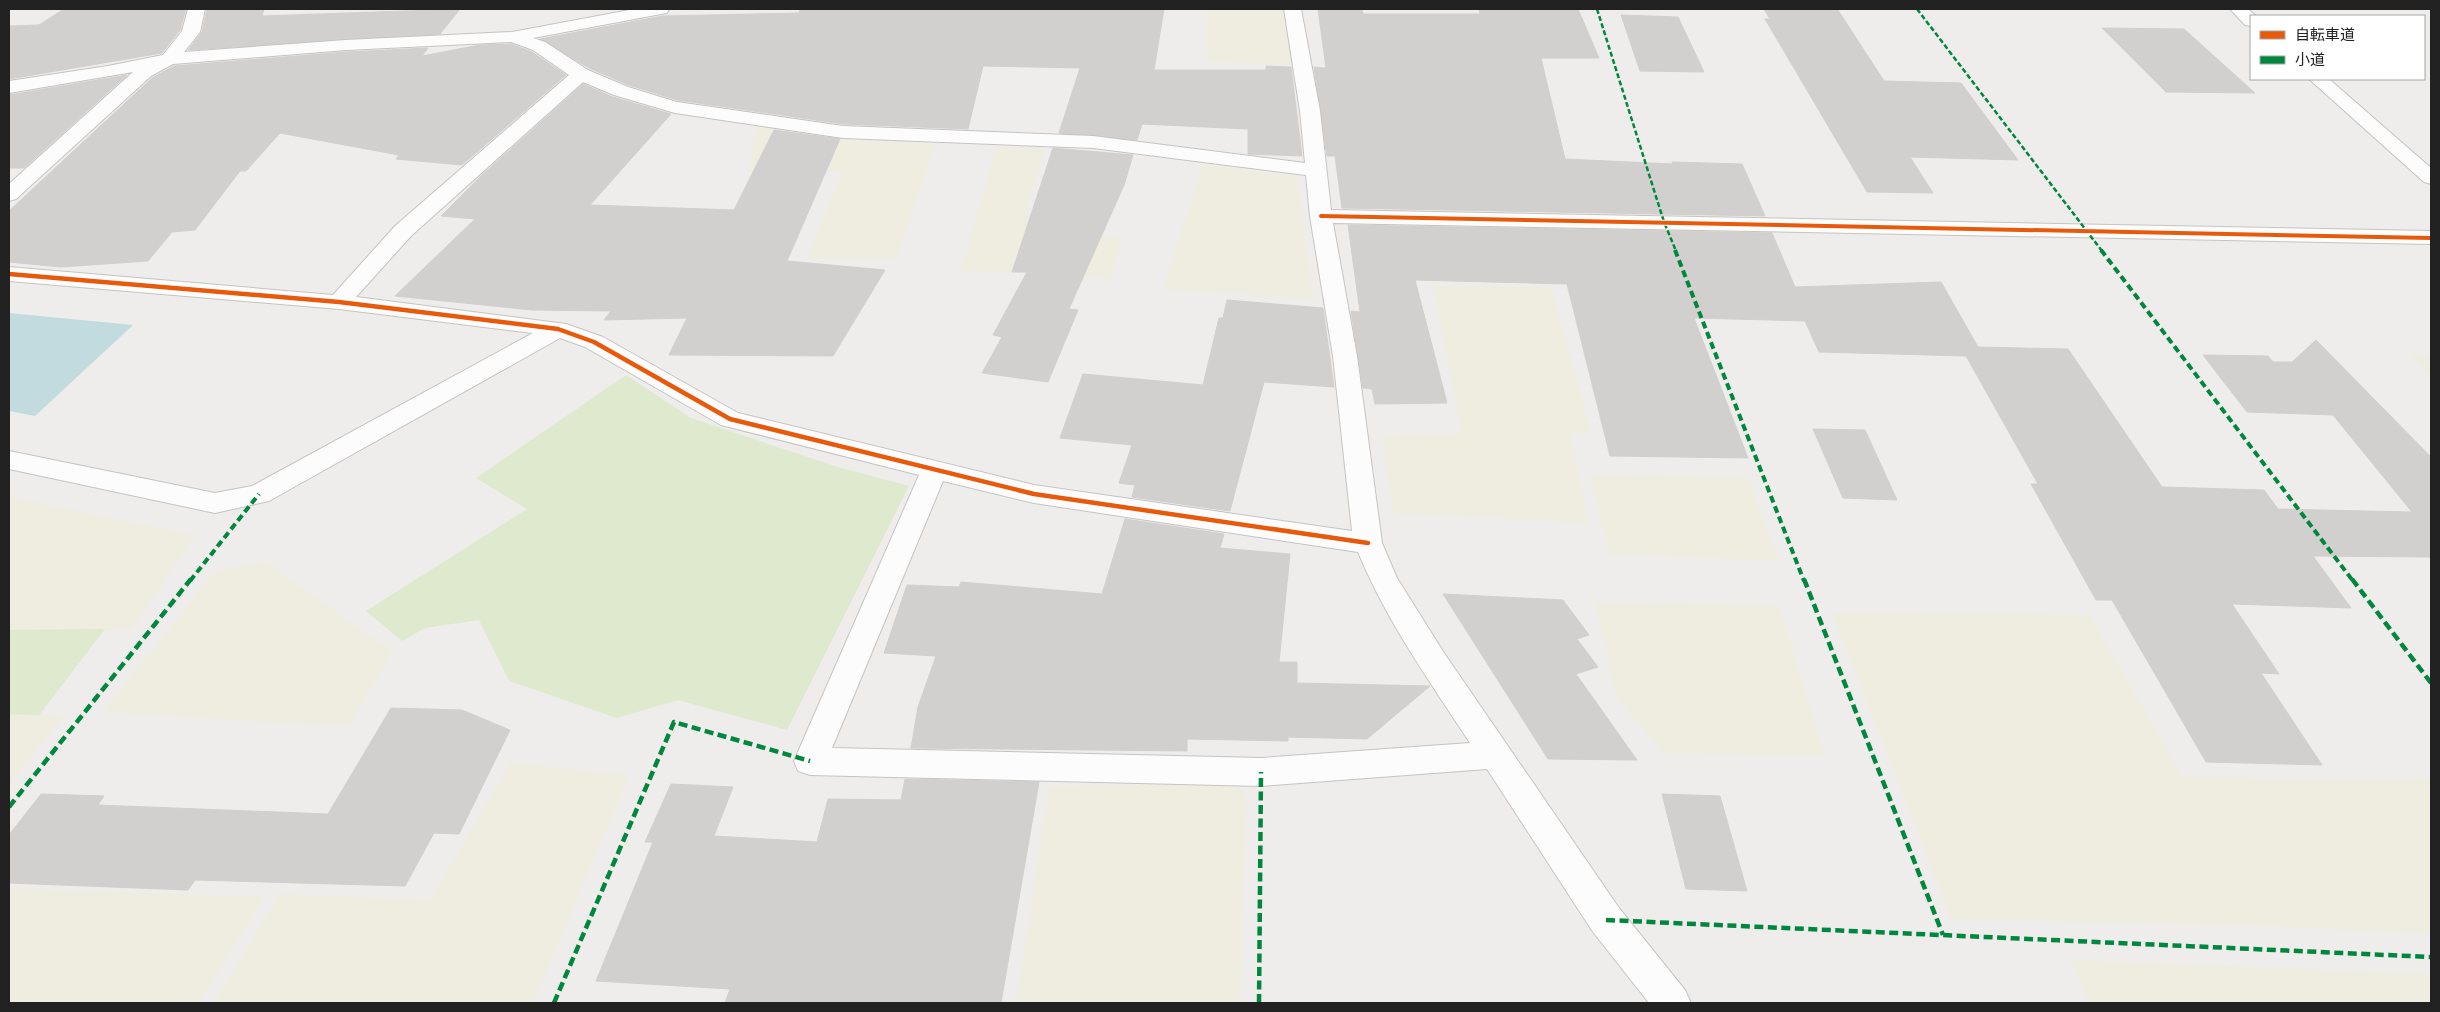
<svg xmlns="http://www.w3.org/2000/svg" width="2440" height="1012" font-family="Lato,'Noto Sans JP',sans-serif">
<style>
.farmland{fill:#eeede0}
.grass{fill:#dee9cd}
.water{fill:#c2dbdf}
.building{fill:#d2d0ce;stroke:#d2cfcd}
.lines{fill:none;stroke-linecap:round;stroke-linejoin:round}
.street-casing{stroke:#c5c4c3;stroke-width:2}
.street{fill:#fdfcfc;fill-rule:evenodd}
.quiet-far2{stroke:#00873e;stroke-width:2.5;stroke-dasharray:5 2.5;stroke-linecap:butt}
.quiet-far1{stroke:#00873e;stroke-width:4;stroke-dasharray:7 4;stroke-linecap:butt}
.quiet{stroke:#00873e;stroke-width:4.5;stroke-dasharray:9 4.5;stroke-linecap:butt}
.cycleway-far1-casing{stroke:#fff;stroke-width:6}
.cycleway-casing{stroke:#fff;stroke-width:8}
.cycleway-far1{stroke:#e8590c;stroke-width:4}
.cycleway{stroke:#e8590c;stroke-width:4.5}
</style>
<rect width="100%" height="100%" fill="#efedeb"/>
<!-- farmland -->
<g class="farmland">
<polygon points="1206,9 1276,9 1287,15 1294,64 1207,62"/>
<polygon points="757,126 856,141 936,144 896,260 806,259 843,172 749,169"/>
<polygon points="997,147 1046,147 1025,213 1070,216 1065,236 1122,237 1111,279 1007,271 960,271"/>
<polygon points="1203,164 1297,177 1313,299 1163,289"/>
<polygon points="1433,286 1551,287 1591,433 1570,434 1588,523 1393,513 1381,436 1462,434"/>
<polygon points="2409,354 2431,356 2431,377"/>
<polygon points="1590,474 1747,477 1779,561 1609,554"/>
<polygon points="9,497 196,535 131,630 9,630"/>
<polygon points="266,562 392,652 348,727 103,712 214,572"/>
<polygon points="1595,602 1779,605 1825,755 1663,753 1616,696"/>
<polygon points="1832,612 2090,615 2183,777 2431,779 2431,934 2270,926 1951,919"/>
<polygon points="9,714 65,715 9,784"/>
<polygon points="510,763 629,775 533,1003 214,1003 280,894 430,900"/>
<polygon points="1235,783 1246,795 1240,1003 1016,1003 1049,786"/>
<polygon points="9,888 264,897 199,1003 9,1003"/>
<polygon points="2071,960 2431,974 2431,1003 2089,1003"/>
</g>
<!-- grass -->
<g class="grass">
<polygon points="626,375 691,418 838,467 909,486 787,730 678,700 617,718 509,681 479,620 425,628 402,641 366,611 527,509 476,478"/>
<polygon points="105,629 39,715 9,714 9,630"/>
</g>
<!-- water -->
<polygon class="water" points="9,313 133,325 35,416 9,411"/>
<!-- building -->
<g class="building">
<polygon points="64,9 186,9 180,30 162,53 9,79 9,26 39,25"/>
<polygon points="207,9 264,9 262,16 460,9 440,34 188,50 202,32"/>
<polygon points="800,9 1164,9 1154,70 1266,70 1266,66 1291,67 1302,156 1248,154 1248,129 1142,124 1137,140 1059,133 1080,68 983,66 968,129 843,124 677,100 629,85 589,68 540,39 662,16 799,13"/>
<polygon points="1318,9 1362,9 1363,14 1480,14 1479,9 1578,9 1599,58 1541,58 1565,159 1673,164 1672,162 1742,164 1765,216 1342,208 1335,156 1327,156 1314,67 1326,68"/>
<polygon points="1764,9 1838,10 1884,81 1961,83 2018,160 1910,157 1933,193 1867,192 1765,19 1770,19"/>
<polygon points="1621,15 1678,17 1704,72 1640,71"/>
<polygon points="2102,28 2184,29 2255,93 2166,92"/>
<polygon points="511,44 532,52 566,75 462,165 396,159 399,155 280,133 246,171 240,171 195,230 172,232 148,261 61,267 9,262 9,211 152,78 174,66 346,52 428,48 422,56 480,45"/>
<polygon points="127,75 24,168 9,168 9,95"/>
<polygon points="583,84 613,97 671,114 590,205 734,210 774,130 840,139 787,261 885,270 833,356 669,355 687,318 604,320 611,311 532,310 395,296 475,219 441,216 481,176"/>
<polygon points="1053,148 1133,155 1124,185 1069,309 1078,310 1048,382 982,373 1002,337 993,335 1027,272 1012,272"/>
<polygon points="1348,225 1772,233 1795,287 1941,282 1978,347 2068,349 2162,487 2264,490 2278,509 2412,512 2333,415 2247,412 2203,355 2268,356 2273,362 2292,362 2316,340 2431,457 2431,557 2313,556 2351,608 2232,604 2279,674 2261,673 2322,765 2206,762 2112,600 2096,600 2031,484 2038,484 1966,356 1819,352 1805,321 1694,318 1748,458 1610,456 1567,284 1415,280 1447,403 1375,404 1372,389 1363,388 1351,311 1360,312"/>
<polygon points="1227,300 1323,308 1334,387 1264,382 1230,511 1132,497 1135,485 1119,483 1132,445 1060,438 1083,374 1203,385 1219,318 1223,318"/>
<polygon points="1813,429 1865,430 1897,500 1843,498"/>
<polygon points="1125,519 1224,534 1220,548 1290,554 1279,662 1297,662 1297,683 1430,686 1367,739 1288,737 1288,741 1187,739 1187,751 911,748 918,707 936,656 884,653 907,585 959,587 961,582 1102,594"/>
<polygon points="1443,594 1563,600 1589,635 1577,639 1598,667 1576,674 1637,760 1548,759"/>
<polygon points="391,708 462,710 510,730 459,834 434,833 405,886 195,880 188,890 9,883 9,835 41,794 104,796 98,805 328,814"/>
<polygon points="905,779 1039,782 1001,1003 725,1003 730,989 596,981 653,842 645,842 671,784 733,787 714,836 817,842 828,799 901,800"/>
<polygon points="1662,794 1720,796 1747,891 1686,889"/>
</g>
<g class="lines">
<!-- street casing -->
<g class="street-casing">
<g id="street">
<path d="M 188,9 L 205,9 L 200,32 L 184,52 L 346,40 L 512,32 L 635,9 L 669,9 L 667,13 L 661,14 L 533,38 L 545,42 L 588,70 L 628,87 L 677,102 L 843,126 L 1093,136 L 1305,163 L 1300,111 L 1284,9 L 1301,9 L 1320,111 L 1331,210 L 2431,231 L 2431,244 L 1333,223 L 1357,356 L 1382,543 L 1397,578 L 1444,653 L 1619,908 L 1685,990 L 1691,1003 L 1649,1003 L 1593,932 L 1487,769 L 1261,786 L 810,775 L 798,771 L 794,761 L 919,475 L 721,425 L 585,347 L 560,338 L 269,501 L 215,513 L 9,469 L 9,451 L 215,493 L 252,486 L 533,333 L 339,309 L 9,281 L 9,267 L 333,295 L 395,226 L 569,75 L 533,50 L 511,42 L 346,50 L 173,64 L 151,76 L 16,199 L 9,201 L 9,184 L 133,72 L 9,93 L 9,81 L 108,66 L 163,55 L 182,31 ZM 583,82 L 614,95 L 675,113 L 843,138 L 1093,148 L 1306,175 L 1310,216 L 1333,356 L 1352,531 L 1034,485 L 738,413 L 603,337 L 566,324 L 356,297 L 411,236 ZM 943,481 L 1034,503 L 1358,552 C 1386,620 1430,682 1470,743 L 1261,758 L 832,748 Z"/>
<polygon points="2230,9 2248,9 2256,16 2251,16 2251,26 2245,25"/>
<polygon points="2309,79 2329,79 2431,168 2431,184 2424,182"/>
</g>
</g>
<!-- street -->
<use href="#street" class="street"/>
<!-- quiet-far2 -->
<g class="quiet-far2">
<polyline points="1597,9 1664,222 1676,251"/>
<polyline points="1917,9 2102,251"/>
</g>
<!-- quiet-far1 -->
<g class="quiet-far1">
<polyline points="1675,250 1804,581"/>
<polyline points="2101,250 2353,581"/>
<polyline points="190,581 259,494"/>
</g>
<!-- quiet -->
<g class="quiet">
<polyline points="1804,579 1943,935"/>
<polyline points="2352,579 2431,683"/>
<polyline points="9,807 191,579"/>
<polyline points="1606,920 2431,957"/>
<polyline points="554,1003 674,722 810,761"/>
<polyline points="1259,1003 1261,772"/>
</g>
<!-- cycleway-far1 casing -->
<g class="cycleway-far1-casing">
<polyline id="cycleway-far1" points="1321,216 2431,238"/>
</g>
<!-- cycleway casing -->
<g class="cycleway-casing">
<polyline id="cycleway" points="9,274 339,302 558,329 594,342 730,419 1034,494 1368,543"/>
</g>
<!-- cycleway-far1 -->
<use href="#cycleway-far1" class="cycleway-far1"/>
<!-- cycleway -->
<use href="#cycleway" class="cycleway"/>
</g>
<!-- border -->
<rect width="2440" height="1012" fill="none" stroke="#212121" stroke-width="20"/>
<!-- legend -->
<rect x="2250" y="15" width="175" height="65" fill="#ffffff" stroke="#a6a6a6"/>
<rect x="2260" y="31" width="25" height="8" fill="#e8590c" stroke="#a6a6a6"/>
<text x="2295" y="40" font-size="15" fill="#212121">自転車道</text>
<rect x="2260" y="56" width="25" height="8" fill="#00873e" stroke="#a6a6a6"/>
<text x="2295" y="65" font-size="15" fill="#212121">小道</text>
</svg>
